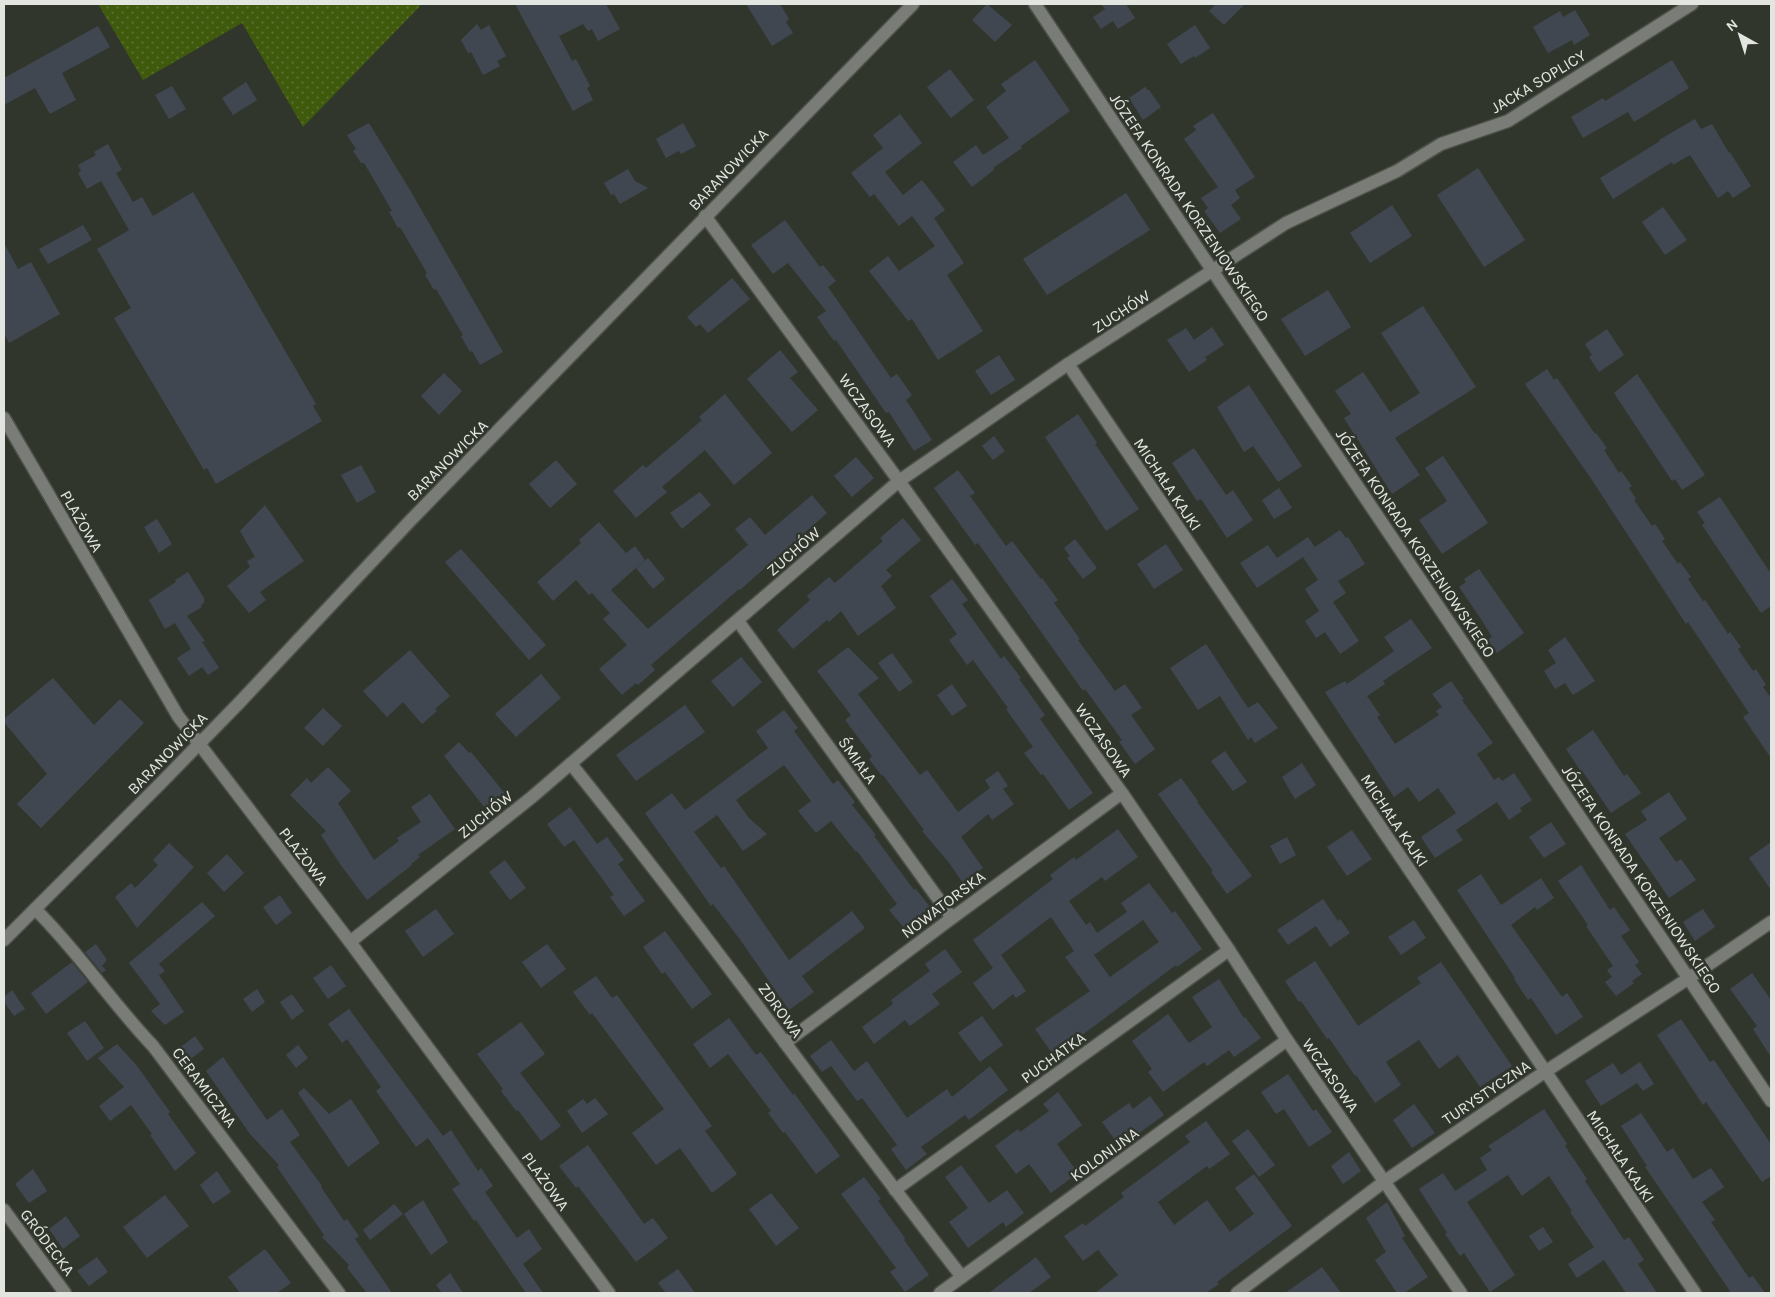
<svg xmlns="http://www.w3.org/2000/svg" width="1775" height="1297" font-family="Karla,sans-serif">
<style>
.grass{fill:url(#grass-dots)}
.building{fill:#404751;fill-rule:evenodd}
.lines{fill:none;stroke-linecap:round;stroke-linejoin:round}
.minor-casing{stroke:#4d5249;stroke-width:15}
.minor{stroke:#797c77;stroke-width:12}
.labels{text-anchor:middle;stroke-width:5;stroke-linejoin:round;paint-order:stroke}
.street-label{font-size:16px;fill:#e3e6e0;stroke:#31362c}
</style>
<defs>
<pattern id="grass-dots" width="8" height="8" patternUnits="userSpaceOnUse" patternTransform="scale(1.25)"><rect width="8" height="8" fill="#405a0d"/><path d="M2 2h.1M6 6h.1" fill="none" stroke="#5b7230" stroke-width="1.8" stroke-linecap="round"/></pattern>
</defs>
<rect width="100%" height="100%" fill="#31362c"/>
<!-- grass -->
<polygon class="grass" points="98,4 422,4 303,127 242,23 143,80"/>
<!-- building -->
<g class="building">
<polygon points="515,4 606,4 620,29 598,41 592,29 588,31 583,24 559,36 572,61 576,59 590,86 587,88 593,100 573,111"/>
<polygon points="746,4 780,4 789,19 786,22 793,33 772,46"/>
<polygon points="987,4 1012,25 995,42 972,20"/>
<polygon points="1101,4 1126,4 1135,18 1118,29 1113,21 1101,29 1093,17 1105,9"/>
<polygon points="1216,4 1245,4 1224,25 1209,11"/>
<polygon points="1575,10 1590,35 1574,45 1572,40 1548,53 1533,27 1560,11 1563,17"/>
<polygon points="477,24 481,30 489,25 506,56 497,61 500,66 483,75 471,52 468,53 461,40"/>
<polygon points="1195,25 1210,48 1195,58 1194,56 1181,64 1167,44"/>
<polygon points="98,26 110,47 62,73 76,100 50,114 35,88 4,105 4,78"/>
<polygon points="1035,60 1070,111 1021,146 1022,148 993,168 994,170 972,187 953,162 976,145 983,155 1009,138 986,107 1006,91 1001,84"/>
<polygon points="1672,60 1689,88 1634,122 1628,112 1583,138 1571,117 1603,98 1605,101"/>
<polygon points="950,69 974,100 951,118 927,87"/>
<polygon points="246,82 257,100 233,115 222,98"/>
<polygon points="172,86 186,109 169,119 155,95"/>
<polygon points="1145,87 1148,90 1149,90 1161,107 1143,120 1129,98"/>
<polygon points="1213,113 1255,177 1235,190 1240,198 1231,205 1241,219 1220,233 1204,211 1208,208 1201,198 1218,187 1184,139 1196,130 1193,126"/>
<polygon points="900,114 922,143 885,172 903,195 922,180 945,210 934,218 964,263 947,275 983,331 938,360 912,319 908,321 869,271 888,256 899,271 935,246 912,216 899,226 874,194 870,197 851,173 883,148 873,135"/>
<polygon points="1695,119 1701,129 1712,124 1729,153 1730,152 1751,186 1733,198 1728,191 1718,198 1690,155 1673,165 1672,162 1613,199 1600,178 1660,141 1659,140"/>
<polygon points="369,123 410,190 503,352 480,365 472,351 470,352 461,336 463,335 436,289 434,290 425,275 427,273 400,227 398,228 389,212 392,211 373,178 364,163 361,163 353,151 356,149 347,135"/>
<polygon points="683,123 696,146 681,154 679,151 666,158 656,139"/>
<polygon points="108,144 122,170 116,173 133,202 142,197 153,216 193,192 316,404 313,406 322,421 216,484 207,468 204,470 114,318 131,308 97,249 129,230 101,181 87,189 78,173 81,171 78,165 96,155 94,152"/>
<polygon points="1478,168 1525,240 1484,267 1437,195"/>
<polygon points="628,169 635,181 648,188 620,204 614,194 611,195 604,183"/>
<polygon points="1126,193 1150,230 1047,295 1023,259"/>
<polygon points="1392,205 1412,236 1370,263 1350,233"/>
<polygon points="1663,207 1687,240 1665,255 1642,222"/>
<polygon points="785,220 820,267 823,265 836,281 828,287 891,378 897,374 912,395 906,400 932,440 914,451 889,412 886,413 836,340 834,341 817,317 826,311 788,263 773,274 751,245"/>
<polygon points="83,225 92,240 48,264 39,249"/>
<polygon points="4,243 18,269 31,262 60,314 9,343 4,333"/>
<polygon points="732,278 750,299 708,333 700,324 696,327 687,317"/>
<polygon points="1328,290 1351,327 1305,356 1281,319"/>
<polygon points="1423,306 1476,387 1395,438 1420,475 1392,494 1344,418 1351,414 1335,391 1363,372 1390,412 1420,393 1381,333"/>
<polygon points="1212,327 1224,345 1205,357 1207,360 1189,372 1167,340 1186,328 1194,340"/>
<polygon points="1607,329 1624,355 1599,372 1589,357 1592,355 1585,344"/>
<polygon points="780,350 798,372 790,378 818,410 792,432 747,379"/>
<polygon points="999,355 1015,380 991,395 975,371"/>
<polygon points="1547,369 1554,380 1557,378 1595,434 1596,433 1607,448 1604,450 1619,473 1621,471 1632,486 1629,488 1636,499 1634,500 1652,526 1655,524 1660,531 1665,539 1662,541 1678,564 1680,562 1691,577 1688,579 1703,601 1705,600 1728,634 1730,632 1741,647 1738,649 1753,671 1756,669 1766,685 1763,687 1771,698 1771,758 1743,717 1749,713 1688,622 1686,624 1590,477 1525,384"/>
<polygon points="444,373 462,391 439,415 421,396"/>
<polygon points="1637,374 1705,475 1682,490 1675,479 1672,481 1614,393"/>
<polygon points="1249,385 1302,466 1278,482 1253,446 1244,452 1217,407"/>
<polygon points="725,394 772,453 734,485 705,450 662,487 667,492 636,518 613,491 643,465 646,468 702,420 699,417"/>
<polygon points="1078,414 1097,443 1095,444 1139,509 1106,531 1045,437"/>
<polygon points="994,436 1005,451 993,460 982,446"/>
<polygon points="1194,448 1226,495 1233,490 1253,520 1227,538 1201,499 1197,501 1172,463"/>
<polygon points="1443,456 1488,523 1442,554 1419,520 1447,501 1425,468"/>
<polygon points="856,457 874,478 852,497 834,476"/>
<polygon points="556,460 577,484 550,508 529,484"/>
<polygon points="361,465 376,492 357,503 341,475"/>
<polygon points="958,470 975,493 970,496 1006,546 1012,541 1041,579 1042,578 1058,600 1054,603 1080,639 1078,640 1115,691 1125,684 1142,708 1131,715 1155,749 1135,764 1119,742 1122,740 1085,689 1083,691 978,543 975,545 934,488"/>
<polygon points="1279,488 1292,508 1274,519 1262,500"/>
<polygon points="700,492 711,505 682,529 670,513"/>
<polygon points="812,495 827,513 740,590 739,589 651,665 655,670 638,685 636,683 622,695 599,669 627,645 603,619 610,613 592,593 589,595 576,580 553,601 537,582 581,543 579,540 599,522 626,553 635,546 645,560 611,590 648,629 748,545 735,529 750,517 765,535"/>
<polygon points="1720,497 1771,574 1771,606 1761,613 1702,525 1705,523 1697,512"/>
<polygon points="265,505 304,561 260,592 266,600 249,613 227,586 250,567 247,561 255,557 240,531"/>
<polygon points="903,518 921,540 886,570 892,576 881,586 896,608 858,636 841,611 829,622 827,620 793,649 777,630 810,600 807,596 829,577 835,583 883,541 880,538"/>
<polygon points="157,519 172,544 159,553 144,527"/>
<polygon points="1340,530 1346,538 1348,537 1365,564 1338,581 1346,593 1333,602 1359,641 1340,654 1325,632 1316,638 1305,621 1319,611 1305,589 1318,580 1303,557 1257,588 1240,563 1268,545 1277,558 1308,537 1315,547"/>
<polygon points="1075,539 1097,568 1083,579 1067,558 1070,556 1064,548"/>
<polygon points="1166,544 1183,570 1154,589 1137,564"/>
<polygon points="461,549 546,645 529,660 445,562"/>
<polygon points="648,558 665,579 653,589 636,568"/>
<polygon points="1479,569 1524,633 1497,653 1488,640 1492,637 1481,619 1459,587 1466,582 1464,579"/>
<polygon points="188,572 204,598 204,603 201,605 202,607 187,616 205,641 202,642 219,668 208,675 202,667 189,676 177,658 191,649 175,623 165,629 149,600 176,582 175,580"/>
<polygon points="952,579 968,600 962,604 1001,659 1004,656 1021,678 1019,679 1045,715 1040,719 1093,793 1069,810 1043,774 1041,775 1024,753 1033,747 1006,709 1008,708 973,660 967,665 949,640 957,634 930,596"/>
<polygon points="1411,619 1432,648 1383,681 1385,684 1367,696 1380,715 1377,717 1395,744 1439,715 1436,711 1442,707 1432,694 1451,681 1464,699 1462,700 1493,743 1477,754 1494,780 1499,777 1502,781 1514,773 1532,800 1520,808 1522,811 1509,820 1497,802 1456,830 1463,840 1435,858 1421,837 1456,813 1438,788 1419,802 1408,787 1394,797 1325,692 1345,681 1347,684 1394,651 1384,637"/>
<polygon points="1565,637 1595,681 1573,695 1565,683 1555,689 1544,671 1556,663 1548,650"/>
<polygon points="1206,644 1248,708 1258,702 1278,728 1255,743 1251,737 1248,740 1220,696 1198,710 1170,668"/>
<polygon points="848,647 879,678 858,694 920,775 927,770 958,812 990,788 985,780 998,771 1008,786 1003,789 1014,804 992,820 988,814 961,837 983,868 963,883 950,864 922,831 924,830 883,775 882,776 869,759 872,756 845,720 851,715 817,671"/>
<polygon points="410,650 450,696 435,709 437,711 422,724 403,702 387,717 363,691"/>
<polygon points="892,653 913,682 899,692 878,663"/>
<polygon points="741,657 762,682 733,707 711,681"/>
<polygon points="541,674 561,698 516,737 495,714"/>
<polygon points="53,678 94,725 120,699 144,723 41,828 17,804 47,774 4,722 4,719"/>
<polygon points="952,684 967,706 952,716 937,695"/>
<polygon points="685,705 705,732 636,781 616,755"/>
<polygon points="323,708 342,726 323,746 304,728"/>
<polygon points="784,710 798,728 794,731 833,784 838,780 855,802 852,805 876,835 874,836 914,890 915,888 931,908 905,929 889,910 897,904 857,851 856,852 831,821 816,833 798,811 811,801 784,765 736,800 749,818 767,834 743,851 717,815 694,832 721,868 724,866 789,960 852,911 865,928 802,976 814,992 789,1010 741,941 713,904 711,906 645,813 672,793 685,810 768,748 756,731"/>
<polygon points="1593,730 1624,776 1627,774 1641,793 1611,813 1583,772 1582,773 1566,749"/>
<polygon points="459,742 469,753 471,752 507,796 488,812 444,756"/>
<polygon points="1225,751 1247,782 1233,791 1211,761"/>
<polygon points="1302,763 1316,785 1295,799 1282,777"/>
<polygon points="328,767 351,791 338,803 374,860 399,841 397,838 421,822 411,807 430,794 455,829 418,855 420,857 411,864 412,865 367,900 340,864 321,835 326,831 290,795 307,778 311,783"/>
<polygon points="1181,778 1198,801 1197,802 1252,876 1227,894 1211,872 1213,871 1158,794"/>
<polygon points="1669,792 1687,819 1659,838 1676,862 1681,859 1696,880 1669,898 1625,834 1647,820 1641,811"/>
<polygon points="570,807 597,844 607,837 624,860 618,864 645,901 624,916 610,897 614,895 574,840 564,847 547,824"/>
<polygon points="1551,822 1566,844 1544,858 1529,837"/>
<path d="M 1118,829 L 1138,857 L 1105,881 L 1102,877 L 1069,901 L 1086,925 L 1090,922 L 1097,933 L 1127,912 L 1121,903 L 1149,883 L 1172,913 L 1175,911 L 1202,949 L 1177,967 L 1176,965 L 1054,1056 L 1035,1029 L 1090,991 L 1065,957 L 1074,951 L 1051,917 L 1001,955 L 1026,991 L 1016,998 L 1013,994 L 993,1010 L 973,983 L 993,968 L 973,940 L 1053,879 L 1050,875 L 1074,857 L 1076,860 ZM 1143,920 L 1159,942 L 1110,977 L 1094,955 Z"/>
<polygon points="1352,830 1372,859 1347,876 1327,847"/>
<polygon points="1287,837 1296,855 1280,864 1270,846"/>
<polygon points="1771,842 1771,890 1749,858"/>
<polygon points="169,843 194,867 137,928 115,897 131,883 135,888 158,865 153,860"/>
<polygon points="227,854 244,873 224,892 207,873"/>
<polygon points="505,860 526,888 510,900 489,872"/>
<polygon points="1581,865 1610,910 1614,907 1630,930 1621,936 1639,962 1635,965 1642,974 1632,981 1634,983 1616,996 1605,982 1612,977 1607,970 1613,966 1586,926 1588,925 1558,881"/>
<polygon points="1481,874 1501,905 1541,878 1554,898 1537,910 1535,907 1511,925 1562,997 1567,993 1583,1017 1556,1035 1531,998 1528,1000 1514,979 1515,978 1457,890"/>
<polygon points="280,895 292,913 276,925 263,907"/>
<polygon points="1323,899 1338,921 1340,919 1350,933 1330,947 1316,926 1288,945 1277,930"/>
<polygon points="202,902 215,916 159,964 165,971 159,975 184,1012 165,1025 151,1011 160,1004 129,963"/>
<polygon points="436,909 454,934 423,957 405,931"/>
<polygon points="1703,909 1715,927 1695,941 1683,922"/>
<polygon points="1414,920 1426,938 1401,955 1388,937"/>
<polygon points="665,931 712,994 692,1009 665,972 662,974 643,947"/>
<polygon points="96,944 107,960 102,966 106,970 102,973 85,952"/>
<polygon points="547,944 566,969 541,988 522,962"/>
<polygon points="945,949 962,972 932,994 940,1004 910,1026 905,1020 874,1044 862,1027 893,1004 891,1000 930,971 925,964"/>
<polygon points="1315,961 1358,1026 1421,983 1417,978 1441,962 1512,1066 1480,1087 1458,1055 1439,1069 1419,1040 1386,1062 1401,1085 1375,1103 1356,1075 1355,1076 1329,1038 1327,1039 1301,1001 1299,1002 1285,981"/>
<polygon points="72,962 88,982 46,1014 31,993"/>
<polygon points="331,965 346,986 328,999 313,978"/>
<polygon points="1752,973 1771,1000 1771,1057 1753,1029 1757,1026 1730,989"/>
<polygon points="596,976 612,998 617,995 712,1126 705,1131 737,1174 712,1193 680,1148 656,1165 632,1133 664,1109 592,1013 590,1015 573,992"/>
<polygon points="1219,979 1244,1018 1245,1017 1261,1038 1234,1057 1229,1050 1207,1066 1204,1062 1163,1092 1148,1072 1152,1069 1132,1041 1168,1014 1189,1043 1212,1027 1192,997"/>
<polygon points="257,989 265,1002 252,1012 243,999"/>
<polygon points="12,990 25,1009 14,1016 4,1002 4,997"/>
<polygon points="292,994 304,1011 292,1020 280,1002"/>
<polygon points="349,1009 443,1136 451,1130 478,1171 481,1168 493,1186 485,1192 517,1238 529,1229 542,1249 523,1264 543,1293 526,1293 476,1220 474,1221 452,1189 460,1184 428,1138 416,1147 376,1091 381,1087 347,1039 342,1043 328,1024"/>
<polygon points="982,1016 1003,1045 980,1062 958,1033"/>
<polygon points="729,1018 756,1055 761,1052 793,1095 794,1093 840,1156 816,1174 785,1132 783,1133 768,1113 771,1111 728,1054 710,1068 693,1044"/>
<polygon points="1681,1019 1710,1062 1714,1060 1771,1144 1771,1176 1762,1182 1706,1102 1703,1105 1657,1035"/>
<polygon points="85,1021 104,1048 87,1061 67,1033"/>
<polygon points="521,1022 545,1054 520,1073 561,1126 541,1141 518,1110 516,1111 501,1091 503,1089 477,1054"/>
<polygon points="195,1036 204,1049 188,1061 178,1049"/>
<polygon points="831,1040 854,1071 867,1061 907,1118 947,1089 952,1097 990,1066 1008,1090 969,1120 965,1115 921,1147 927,1154 906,1170 891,1149 897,1145 862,1098 857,1101 831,1066 822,1072 810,1056"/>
<polygon points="117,1044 137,1066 170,1112 168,1114 196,1153 175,1171 150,1135 152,1134 131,1105 110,1121 99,1106 124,1087 98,1058"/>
<polygon points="298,1045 308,1058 296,1068 286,1055"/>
<polygon points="223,1057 267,1120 282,1109 300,1135 290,1142 322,1186 321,1187 344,1221 347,1219 359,1236 355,1239 392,1293 367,1293 347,1268 349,1265 322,1237 324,1235 277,1167 279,1165 250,1134 206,1071"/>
<polygon points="1640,1062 1654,1084 1643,1091 1637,1083 1601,1106 1585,1081 1613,1063 1621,1075"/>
<polygon points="1288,1074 1313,1111 1316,1109 1332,1132 1309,1147 1284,1109 1276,1114 1261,1092"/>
<polygon points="304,1088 329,1114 351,1099 380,1143 348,1167 298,1093"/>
<polygon points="1058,1092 1082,1125 1057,1144 1078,1173 1051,1193 1029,1164 1016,1174 995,1146 1018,1129 1020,1132 1049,1111 1043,1104"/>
<polygon points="1150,1096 1164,1115 1120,1147 1102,1122 1129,1103 1133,1109"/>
<polygon points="595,1098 608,1114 582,1133 567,1111 583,1099 587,1104"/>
<polygon points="1414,1104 1435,1133 1412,1148 1393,1120"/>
<polygon points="1544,1109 1567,1144 1565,1146 1587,1179 1585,1181 1624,1240 1629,1237 1644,1260 1638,1264 1657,1293 1626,1293 1604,1260 1577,1278 1568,1264 1594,1247 1570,1212 1572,1211 1549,1176 1522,1196 1508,1175 1467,1202 1515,1275 1490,1292 1464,1253 1460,1256 1445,1234 1447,1233 1419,1189 1443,1173 1455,1191 1487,1170 1480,1158 1492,1150 1488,1146"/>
<polygon points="1641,1113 1667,1152 1673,1148 1693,1179 1711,1168 1724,1187 1702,1202 1715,1220 1711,1222 1749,1278 1753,1276 1765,1293 1727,1293 1730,1291 1645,1167 1647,1166 1621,1126"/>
<polygon points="1206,1121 1230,1154 1209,1169 1207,1166 1158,1202 1174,1225 1207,1200 1230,1232 1254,1214 1235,1188 1254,1174 1292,1226 1217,1282 1219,1284 1206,1293 1095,1293 1118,1275 1098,1250 1083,1261 1064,1236 1083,1223 1085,1226 1124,1197 1121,1193 1190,1142 1185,1136"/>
<polygon points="1248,1129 1275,1165 1259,1177 1232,1141"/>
<polygon points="588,1145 644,1224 653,1218 668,1238 636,1262 578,1186 576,1188 559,1166"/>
<polygon points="1349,1152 1361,1171 1343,1184 1331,1166"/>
<polygon points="961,1165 989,1203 1007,1190 1024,1213 1006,1227 1003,1222 968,1248 949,1222 968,1208 945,1177"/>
<polygon points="33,1169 47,1191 29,1203 15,1184"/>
<polygon points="217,1171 231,1192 213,1204 200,1185"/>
<polygon points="864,1177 881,1199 878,1201 905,1238 904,1240 929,1275 905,1292 890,1272 896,1268 841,1194"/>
<polygon points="771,1193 799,1228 776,1246 749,1209"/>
<polygon points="165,1195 189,1226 147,1258 123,1227"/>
<polygon points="423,1200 448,1242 431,1255 404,1214"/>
<polygon points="1387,1202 1405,1236 1402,1238 1428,1277 1404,1293 1397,1293 1375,1260 1386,1252 1366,1218"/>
<polygon points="394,1204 403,1214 370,1240 363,1230"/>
<polygon points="66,1216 80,1236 63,1249 49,1229"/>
<polygon points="1543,1227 1553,1242 1539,1251 1529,1236"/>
<polygon points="265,1249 291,1283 277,1293 240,1293 228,1277"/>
<polygon points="97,1257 108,1272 89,1286 77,1271"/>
<polygon points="1036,1257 1051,1277 1029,1293 989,1293"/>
<polygon points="1322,1267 1341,1293 1285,1293"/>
<polygon points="678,1269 695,1293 666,1293 658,1283"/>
<polygon points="450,1273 463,1293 442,1293 436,1285"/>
</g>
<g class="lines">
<!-- minor casing -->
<g class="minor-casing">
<g id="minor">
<polyline points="1035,4 1212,270 1771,1101"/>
<polyline points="705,216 899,481 1122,793 1229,950 1287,1040 1461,1293"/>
<polyline points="1068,364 1695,1293"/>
<polyline points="4,418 178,716 350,942 609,1293"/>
<polyline points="738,621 952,918"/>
<path d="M 571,764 C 706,931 830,1107 962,1277"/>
<path d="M 35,909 C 78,951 111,1002 153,1046 L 339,1293"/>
<polyline points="4,940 160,784 239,703 409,522 913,4"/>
<polyline points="350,942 532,797 899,481 1068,364 1286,223 1397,171 1441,144 1508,121 1692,4"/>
<polyline points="785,1043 952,918 1122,793"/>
<polyline points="895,1190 1229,950"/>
<polyline points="4,1210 65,1293"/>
<polyline points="940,1293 1287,1040"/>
<polyline points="1237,1293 1385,1181 1537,1077 1689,978 1771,922"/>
</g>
</g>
<!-- minor -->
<use href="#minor" class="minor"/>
</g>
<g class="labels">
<!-- street labels -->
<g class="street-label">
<text transform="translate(1538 81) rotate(-31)" y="6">JACKA SOPLICY</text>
<text transform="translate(728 169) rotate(-46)" y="6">BARANOWICKA</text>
<text transform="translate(1190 207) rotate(56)" y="6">JÓZEFA KONRADA KORZENIOWSKIEGO</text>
<text transform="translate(1121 311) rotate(-33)" y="6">ZUCHÓW</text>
<text transform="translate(868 410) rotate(54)" y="6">WCZASOWA</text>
<text transform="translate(447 460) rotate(-45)" y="6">BARANOWICKA</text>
<text transform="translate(1168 484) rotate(56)" y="6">MICHAŁA KAJKI</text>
<text transform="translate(82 521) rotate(60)" y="6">PLAŻOWA</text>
<text transform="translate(1416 543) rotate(56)" y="6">JÓZEFA KONRADA KORZENIOWSKIEGO</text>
<text transform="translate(793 551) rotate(-41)" y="6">ZUCHÓW</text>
<text transform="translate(1104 740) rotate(55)" y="6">WCZASOWA</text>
<text transform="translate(167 753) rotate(-46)" y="6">BARANOWICKA</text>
<text transform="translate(858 760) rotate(54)" y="6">ŚMIAŁA</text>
<text transform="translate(485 814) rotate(-39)" y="6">ZUCHÓW</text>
<text transform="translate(1395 820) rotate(56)" y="6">MICHAŁA KAJKI</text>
<text transform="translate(304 856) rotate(52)" y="6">PLAŻOWA</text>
<text transform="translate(1642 879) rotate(56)" y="6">JÓZEFA KONRADA KORZENIOWSKIEGO</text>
<text transform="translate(943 904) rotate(-37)" y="6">NOWATORSKA</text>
<text transform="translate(781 1010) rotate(54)" y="6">ZDROWA</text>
<text transform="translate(1053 1057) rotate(-36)" y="6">PUCHATKA</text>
<text transform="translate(1331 1075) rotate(55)" y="6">WCZASOWA</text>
<text transform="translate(205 1087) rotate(53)" y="6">CERAMICZNA</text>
<text transform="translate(1486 1092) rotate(-34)" y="6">TURYSTYCZNA</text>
<text transform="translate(1104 1154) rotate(-36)" y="6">KOLONIJNA</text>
<text transform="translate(1621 1156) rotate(56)" y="6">MICHAŁA KAJKI</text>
<text transform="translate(546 1181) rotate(54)" y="6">PLAŻOWA</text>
<text transform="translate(48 1242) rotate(53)" y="6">GRÓDECKA</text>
</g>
</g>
<!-- border -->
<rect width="1775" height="1297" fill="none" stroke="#e3e6e0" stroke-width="10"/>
<!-- north arrow -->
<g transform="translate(1740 35) rotate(321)" stroke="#31362c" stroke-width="4" paint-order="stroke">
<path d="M0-4L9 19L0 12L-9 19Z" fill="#e3e6e0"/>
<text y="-8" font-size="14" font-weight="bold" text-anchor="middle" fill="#e3e6e0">N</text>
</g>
</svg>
